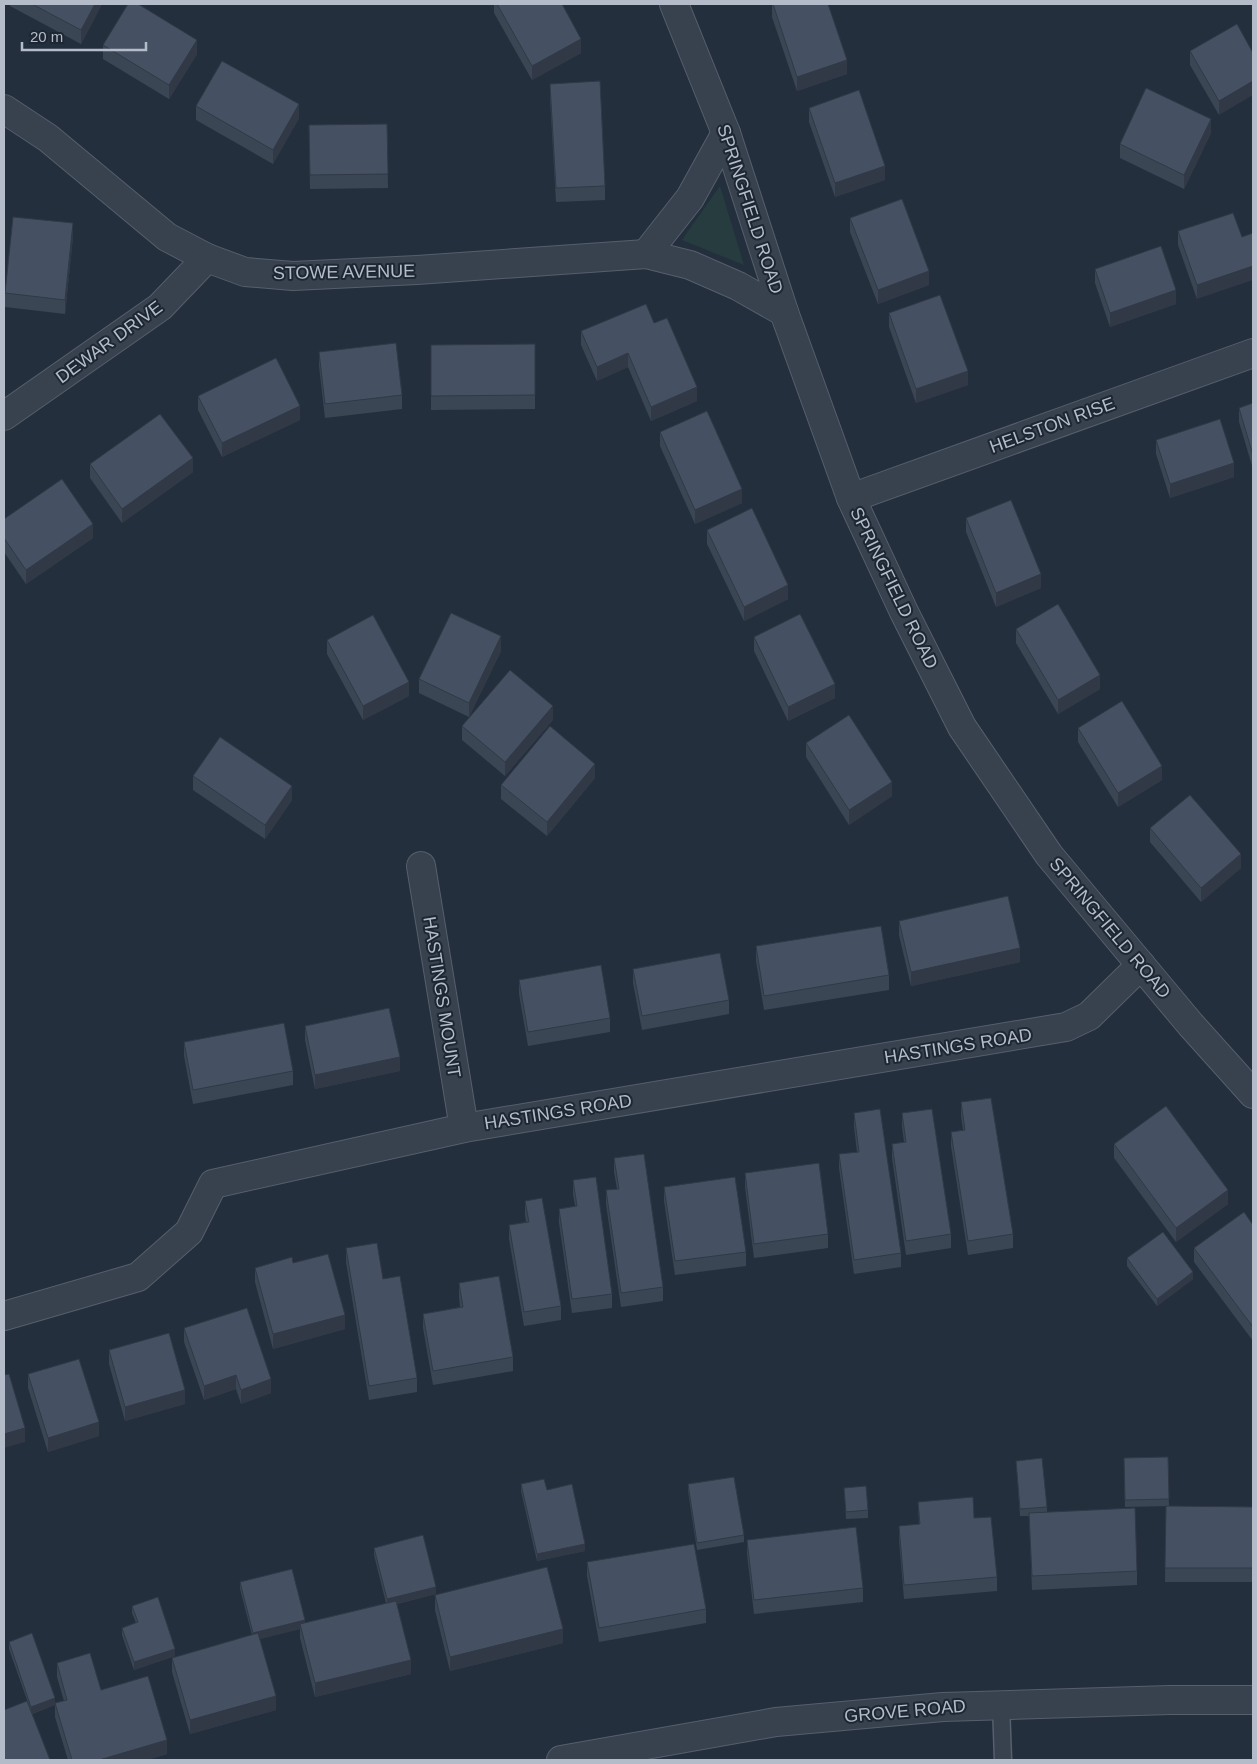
<svg xmlns="http://www.w3.org/2000/svg" width="1257" height="1764" font-family="Arial,sans-serif">
<style>
.green{fill:#263c3f}
.lines{fill:none;stroke-linecap:round;stroke-linejoin:round}
.service-casing{stroke:#565f6c;stroke-width:19}
.minor-casing{stroke:#565f6c;stroke-width:30}
.service{stroke:#38414e;stroke-width:16}
.minor{stroke:#38414e;stroke-width:28}
.wall{fill:#3b4654}
.shaded-wall{fill:#303945}
.building{fill:#455162;stroke:#303945}
.labels{text-anchor:middle;stroke-width:4;stroke-linejoin:round;paint-order:stroke}
.street-label{font-size:18px;fill:#b4bcc9;stroke:#1d2633}
</style>
<rect width="100%" height="100%" fill="#242f3e"/>
<!-- green -->
<polygon class="green" points="720,186 744,265 682,240"/>
<g class="lines">
<!-- service casing -->
<g class="service-casing">
<polyline id="service" points="1001,1704 1003,1760"/>
</g>
<!-- minor casing -->
<g class="minor-casing">
<g id="minor">
<polyline points="674,4 726,133 784,312 851,498 904,612 962,727 1049,855 1191,1025 1253,1094"/>
<polyline points="4,109 48,138 167,237 207,258 245,272 293,276 417,270 646,254 690,265 738,286 784,312"/>
<polyline points="646,254 690,198 726,133"/>
<polyline points="4,416 160,307 207,258"/>
<polyline points="851,498 1253,353"/>
<polyline points="421,866 464,1128"/>
<polyline points="4,1316 138,1277 189,1232 213,1184 464,1128 1066,1027 1089,1016 1141,965"/>
<polyline points="561,1760 776,1722 943,1707 1170,1700 1253,1700"/>
</g>
</g>
<!-- service -->
<use href="#service" class="service"/>
<!-- minor -->
<use href="#minor" class="minor"/>
</g>
<!-- wall -->
<g class="wall">
<polygon points="10,4 102,4 81,44 10,6"/>
<polygon points="494,4 562,4 581,53 532,80 494,13"/>
<polygon points="772,4 847,74 797,91 772,17"/>
<polygon points="1237,24 1219,115 1190,65 1190,51"/>
<polygon points="103,45 197,54 169,99 103,59"/>
<polygon points="550,84 605,186 605,200 556,202 550,98"/>
<polygon points="196,106 299,118 273,164 196,120"/>
<polygon points="809,108 885,180 835,197 809,122"/>
<polygon points="387,124 388,188 310,189 309,139"/>
<polygon points="1211,133 1184,189 1120,158 1120,144"/>
<polygon points="850,218 929,285 878,304 850,232"/>
<polygon points="1178,231 1242,237 1197,299 1178,245"/>
<polygon points="73,237 65,314 5,307 5,293"/>
<polygon points="1095,269 1176,304 1110,327 1095,283"/>
<polygon points="889,313 968,385 916,403 889,327"/>
<polygon points="654,323 697,401 651,421 628,367 597,381 581,345 581,331"/>
<polygon points="535,344 535,409 431,410 431,345"/>
<polygon points="319,352 402,395 402,409 325,418 319,366"/>
<polygon points="198,396 300,420 222,457 198,410"/>
<polygon points="1253,403 1253,469 1239,422 1239,408"/>
<polygon points="660,432 742,503 695,524 660,446"/>
<polygon points="1156,440 1234,477 1170,498 1156,454"/>
<polygon points="90,464 193,472 122,523 90,478"/>
<polygon points="966,518 1041,588 996,607 966,532"/>
<polygon points="4,519 93,538 26,584 4,552"/>
<polygon points="707,530 788,599 744,621 707,544"/>
<polygon points="1016,629 1100,689 1058,714 1016,643"/>
<polygon points="754,637 835,698 788,721 754,651"/>
<polygon points="327,640 409,696 363,720 327,654"/>
<polygon points="501,651 469,717 419,693 419,679"/>
<polygon points="553,720 505,776 462,740 462,726"/>
<polygon points="1078,728 1162,780 1118,807 1078,742"/>
<polygon points="806,743 892,796 849,825 806,757"/>
<polygon points="193,776 292,800 265,839 193,790"/>
<polygon points="595,778 547,836 501,799 501,785"/>
<polygon points="1150,828 1241,868 1201,902 1150,842"/>
<polygon points="899,921 1020,962 911,986 899,935"/>
<polygon points="756,946 889,975 889,990 764,1010 756,961"/>
<polygon points="633,969 729,1000 729,1014 642,1030 633,983"/>
<polygon points="519,980 610,1018 610,1032 528,1046 519,994"/>
<polygon points="305,1026 400,1071 315,1089 305,1040"/>
<polygon points="184,1042 293,1071 293,1085 193,1104 184,1056"/>
<polygon points="961,1102 1013,1234 1013,1248 968,1255 951,1146 951,1132 963,1130 961,1116"/>
<polygon points="854,1113 901,1253 901,1267 854,1274 839,1168 839,1154 857,1152 854,1127"/>
<polygon points="902,1113 951,1234 951,1248 906,1255 892,1158 892,1144 904,1142 902,1127"/>
<polygon points="1114,1144 1228,1204 1176,1242 1114,1158"/>
<polygon points="614,1158 663,1287 663,1301 621,1307 606,1204 606,1190 617,1189 614,1172"/>
<polygon points="745,1173 828,1234 828,1248 754,1258 745,1187"/>
<polygon points="573,1180 612,1294 612,1308 572,1313 559,1223 559,1209 575,1206 573,1194"/>
<polygon points="664,1187 746,1252 746,1266 675,1275 664,1201"/>
<polygon points="525,1201 561,1306 561,1320 524,1326 509,1239 509,1225 526,1222 525,1215"/>
<polygon points="1253,1225 1253,1341 1194,1262 1194,1248"/>
<polygon points="346,1248 383,1279 417,1378 417,1392 369,1400 346,1262"/>
<polygon points="1127,1258 1193,1279 1157,1306 1127,1266"/>
<polygon points="293,1263 345,1329 273,1349 255,1282 255,1268"/>
<polygon points="459,1283 513,1357 513,1371 433,1385 423,1328 423,1314 460,1307 459,1297"/>
<polygon points="184,1328 271,1393 241,1404 236,1389 204,1400 184,1342"/>
<polygon points="109,1350 185,1404 125,1421 109,1364"/>
<polygon points="28,1374 99,1436 48,1452 28,1388"/>
<polygon points="1168,1457 1169,1506 1125,1507 1124,1458"/>
<polygon points="1016,1461 1047,1507 1047,1512 1137,1571 1137,1585 1032,1590 1029,1516 1020,1516"/>
<polygon points="521,1484 547,1490 585,1551 537,1561 521,1491"/>
<polygon points="688,1484 744,1535 744,1542 697,1550 688,1491"/>
<polygon points="844,1488 868,1510 868,1518 846,1519"/>
<polygon points="918,1502 997,1577 997,1591 904,1599 899,1540 899,1526 919,1524"/>
<polygon points="1166,1506 1253,1507 1253,1582 1165,1582"/>
<polygon points="747,1540 863,1588 863,1602 754,1614 747,1554"/>
<polygon points="374,1548 436,1594 397,1604 411,1674 315,1697 300,1638 300,1629 259,1639 276,1710 190,1734 172,1672 172,1658 252,1635 240,1589 240,1582 305,1623 386,1603 374,1555"/>
<polygon points="587,1562 706,1609 706,1623 599,1642 587,1576"/>
<polygon points="435,1595 563,1643 450,1671 435,1610"/>
<polygon points="132,1606 175,1656 134,1670 122,1635 122,1628 136,1623 132,1613"/>
<polygon points="9,1642 55,1705 32,1714 9,1649"/>
<polygon points="57,1663 101,1690 167,1754 147,1760 68,1760 55,1717 55,1703 64,1701 57,1677"/>
</g>
<!-- shaded-wall -->
<g class="shaded-wall">
<polygon points="95,4 102,4 81,44 81,30"/>
<polygon points="581,39 581,53 532,80 532,66"/>
<polygon points="197,40 197,54 169,99 169,85"/>
<polygon points="847,60 847,74 797,91 797,77"/>
<polygon points="1253,81 1253,95 1219,115 1219,101"/>
<polygon points="299,104 299,118 273,164 273,150"/>
<polygon points="1211,119 1211,133 1184,189 1184,175"/>
<polygon points="885,166 885,180 835,197 835,183"/>
<polygon points="73,223 73,237 65,314 65,300"/>
<polygon points="1253,266 1253,280 1197,299 1197,285"/>
<polygon points="929,271 929,285 878,304 878,290"/>
<polygon points="1176,290 1176,304 1110,327 1110,313"/>
<polygon points="628,353 628,367 597,381 597,367"/>
<polygon points="968,371 968,385 916,403 916,389"/>
<polygon points="697,387 697,401 651,421 651,407"/>
<polygon points="300,406 300,420 222,457 222,443"/>
<polygon points="193,458 193,472 122,523 122,509"/>
<polygon points="1234,463 1234,477 1170,498 1170,484"/>
<polygon points="742,489 742,503 695,524 695,510"/>
<polygon points="93,524 93,538 26,584 26,570"/>
<polygon points="1041,574 1041,588 996,607 996,593"/>
<polygon points="788,585 788,599 744,621 744,607"/>
<polygon points="501,636 501,651 469,717 469,703"/>
<polygon points="1100,675 1100,689 1058,714 1058,700"/>
<polygon points="409,682 409,696 363,720 363,706"/>
<polygon points="835,684 835,698 788,721 788,707"/>
<polygon points="553,706 553,720 505,776 505,762"/>
<polygon points="595,764 595,778 547,836 547,822"/>
<polygon points="1162,766 1162,780 1118,807 1118,793"/>
<polygon points="892,782 892,796 849,825 849,810"/>
<polygon points="292,786 292,800 265,839 265,825"/>
<polygon points="1241,854 1241,868 1201,902 1201,888"/>
<polygon points="1020,948 1020,962 911,986 911,972"/>
<polygon points="400,1057 400,1071 315,1089 315,1075"/>
<polygon points="1228,1190 1228,1204 1176,1242 1176,1228"/>
<polygon points="1193,1272 1193,1279 1157,1306 1157,1299"/>
<polygon points="345,1315 345,1329 273,1349 273,1334"/>
<polygon points="236,1375 236,1389 204,1400 204,1386"/>
<polygon points="271,1379 271,1393 241,1404 241,1390"/>
<polygon points="185,1390 185,1404 125,1421 125,1407"/>
<polygon points="99,1422 99,1436 48,1452 48,1438"/>
<polygon points="25,1428 25,1442 4,1448 4,1434"/>
<polygon points="585,1544 585,1551 537,1561 537,1554"/>
<polygon points="436,1587 436,1594 387,1606 387,1599"/>
<polygon points="305,1620 305,1627 300,1624 300,1629 253,1641 253,1633"/>
<polygon points="563,1629 563,1643 450,1671 450,1657"/>
<polygon points="175,1649 175,1656 134,1670 134,1662"/>
<polygon points="411,1660 411,1674 315,1697 315,1683"/>
<polygon points="276,1696 276,1710 190,1734 190,1720"/>
<polygon points="55,1698 55,1705 31,1714 31,1707"/>
<polygon points="167,1740 167,1754 147,1760 99,1760"/>
</g>
<!-- building -->
<g class="building">
<polygon points="32,4 95,4 81,30"/>
<polygon points="128,4 138,4 197,40 169,85 103,45"/>
<polygon points="497,4 562,4 581,39 532,66"/>
<polygon points="773,4 828,4 847,60 797,77"/>
<polygon points="1237,24 1253,53 1253,81 1219,101 1190,51"/>
<polygon points="222,61 299,104 273,150 196,106"/>
<polygon points="600,81 605,186 556,188 550,84"/>
<polygon points="1146,88 1211,119 1184,175 1120,144"/>
<polygon points="859,90 885,166 835,183 809,108"/>
<polygon points="387,124 388,174 310,175 309,125"/>
<polygon points="902,199 929,271 878,290 850,218"/>
<polygon points="1233,213 1242,237 1253,233 1253,266 1197,285 1178,231"/>
<polygon points="13,217 73,223 65,300 5,293"/>
<polygon points="1161,246 1176,290 1110,313 1095,269"/>
<polygon points="940,295 968,371 916,389 889,313"/>
<polygon points="646,304 654,323 667,318 697,387 651,407 628,353 597,367 581,331"/>
<polygon points="396,343 402,395 325,404 319,352"/>
<polygon points="535,344 535,395 431,396 431,345"/>
<polygon points="276,358 300,406 222,443 198,396"/>
<polygon points="1253,403 1253,455 1239,408"/>
<polygon points="707,411 742,489 695,510 660,432"/>
<polygon points="160,414 193,458 122,509 90,464"/>
<polygon points="1220,419 1234,463 1170,484 1156,440"/>
<polygon points="62,479 93,524 26,570 4,538 4,519"/>
<polygon points="1011,500 1041,574 996,593 966,518"/>
<polygon points="752,508 788,585 744,607 707,530"/>
<polygon points="1058,604 1100,675 1058,700 1016,629"/>
<polygon points="451,613 501,636 469,703 419,679"/>
<polygon points="800,614 835,684 788,707 754,637"/>
<polygon points="373,615 409,682 363,706 327,640"/>
<polygon points="510,670 553,706 505,762 462,726"/>
<polygon points="1122,701 1162,766 1118,793 1078,728"/>
<polygon points="849,715 892,782 849,810 806,743"/>
<polygon points="550,726 595,764 547,822 501,785"/>
<polygon points="220,737 292,786 265,825 193,776"/>
<polygon points="1190,795 1241,854 1201,888 1150,828"/>
<polygon points="1008,896 1020,948 911,972 899,921"/>
<polygon points="881,926 889,975 764,996 756,946"/>
<polygon points="720,953 729,1000 642,1016 633,969"/>
<polygon points="601,965 610,1018 528,1032 519,980"/>
<polygon points="389,1008 400,1057 315,1075 305,1026"/>
<polygon points="284,1023 293,1071 193,1090 184,1042"/>
<polygon points="991,1098 1013,1234 968,1241 951,1132 965,1130 961,1102"/>
<polygon points="1166,1106 1228,1190 1176,1228 1114,1144"/>
<polygon points="880,1109 901,1253 854,1260 839,1154 859,1152 854,1113"/>
<polygon points="932,1109 951,1234 906,1241 892,1144 906,1142 902,1113"/>
<polygon points="644,1154 663,1287 621,1293 606,1190 619,1189 614,1158"/>
<polygon points="819,1163 828,1234 754,1244 745,1173"/>
<polygon points="596,1177 612,1294 572,1299 559,1209 577,1206 573,1180"/>
<polygon points="735,1177 746,1252 675,1261 664,1187"/>
<polygon points="542,1198 561,1306 524,1312 509,1225 529,1222 525,1201"/>
<polygon points="1244,1212 1253,1225 1253,1327 1194,1248"/>
<polygon points="1163,1232 1193,1272 1157,1299 1127,1258"/>
<polygon points="377,1243 383,1279 400,1276 417,1378 369,1386 346,1248"/>
<polygon points="328,1254 345,1315 273,1334 255,1268 292,1257 293,1263"/>
<polygon points="499,1276 513,1357 433,1371 423,1314 463,1307 459,1283"/>
<polygon points="247,1308 271,1379 241,1390 236,1375 204,1386 184,1328"/>
<polygon points="169,1333 185,1390 125,1407 109,1350"/>
<polygon points="79,1359 99,1422 48,1438 28,1374"/>
<polygon points="9,1374 25,1428 4,1434 4,1375"/>
<polygon points="1168,1457 1169,1499 1125,1500 1124,1458"/>
<polygon points="1042,1458 1047,1507 1020,1509 1016,1461"/>
<polygon points="734,1477 744,1535 697,1543 688,1484"/>
<polygon points="544,1479 547,1490 572,1484 585,1544 537,1554 521,1484"/>
<polygon points="866,1486 868,1510 846,1512 844,1488"/>
<polygon points="973,1497 974,1518 991,1517 997,1577 904,1585 899,1526 920,1524 918,1502"/>
<polygon points="1166,1506 1253,1507 1253,1568 1165,1568"/>
<polygon points="1135,1508 1137,1571 1032,1576 1029,1513"/>
<polygon points="856,1527 863,1588 754,1600 747,1540"/>
<polygon points="423,1535 436,1587 387,1599 374,1548"/>
<polygon points="694,1544 706,1609 599,1628 587,1562"/>
<polygon points="547,1567 563,1629 450,1657 435,1595"/>
<polygon points="292,1569 305,1620 253,1633 240,1582"/>
<polygon points="158,1597 175,1649 134,1662 122,1628 138,1622 132,1606"/>
<polygon points="396,1601 411,1660 315,1683 300,1624"/>
<polygon points="32,1633 55,1698 31,1707 9,1642"/>
<polygon points="258,1633 276,1696 190,1720 172,1658"/>
<polygon points="90,1653 101,1690 148,1676 167,1740 99,1760 72,1760 55,1703 67,1700 57,1663"/>
<polygon points="27,1701 50,1760 4,1760 4,1710"/>
</g>
<g class="labels">
<!-- street labels -->
<g class="street-label">
<text transform="translate(750 209) rotate(72)" y="6">SPRINGFIELD ROAD</text>
<text transform="translate(344 272) rotate(-1)" y="6">STOWE AVENUE</text>
<text transform="translate(109 342) rotate(-36)" y="6">DEWAR DRIVE</text>
<text transform="translate(1052 425) rotate(-20)" y="6">HELSTON RISE</text>
<text transform="translate(894 588) rotate(64)" y="6">SPRINGFIELD ROAD</text>
<text transform="translate(1110 928) rotate(50)" y="6">SPRINGFIELD ROAD</text>
<text transform="translate(442 997) rotate(81)" y="6">HASTINGS MOUNT</text>
<text transform="translate(958 1046) rotate(-9)" y="6">HASTINGS ROAD</text>
<text transform="translate(558 1112) rotate(-9)" y="6">HASTINGS ROAD</text>
<text transform="translate(905 1711) rotate(-5)" y="6">GROVE ROAD</text>
</g>
</g>
<!-- border -->
<rect width="1257" height="1764" fill="none" stroke="#b4bcc9" stroke-width="10"/>
<!-- scale -->
<path d="M22 42v8h124v-8" fill="none" stroke="#b4bcc9" stroke-width="2.5"/>
<text x="30" y="42" font-size="15" fill="#b4bcc9" stroke="#1d2633" stroke-width="4" paint-order="stroke">20 m</text>
</svg>
